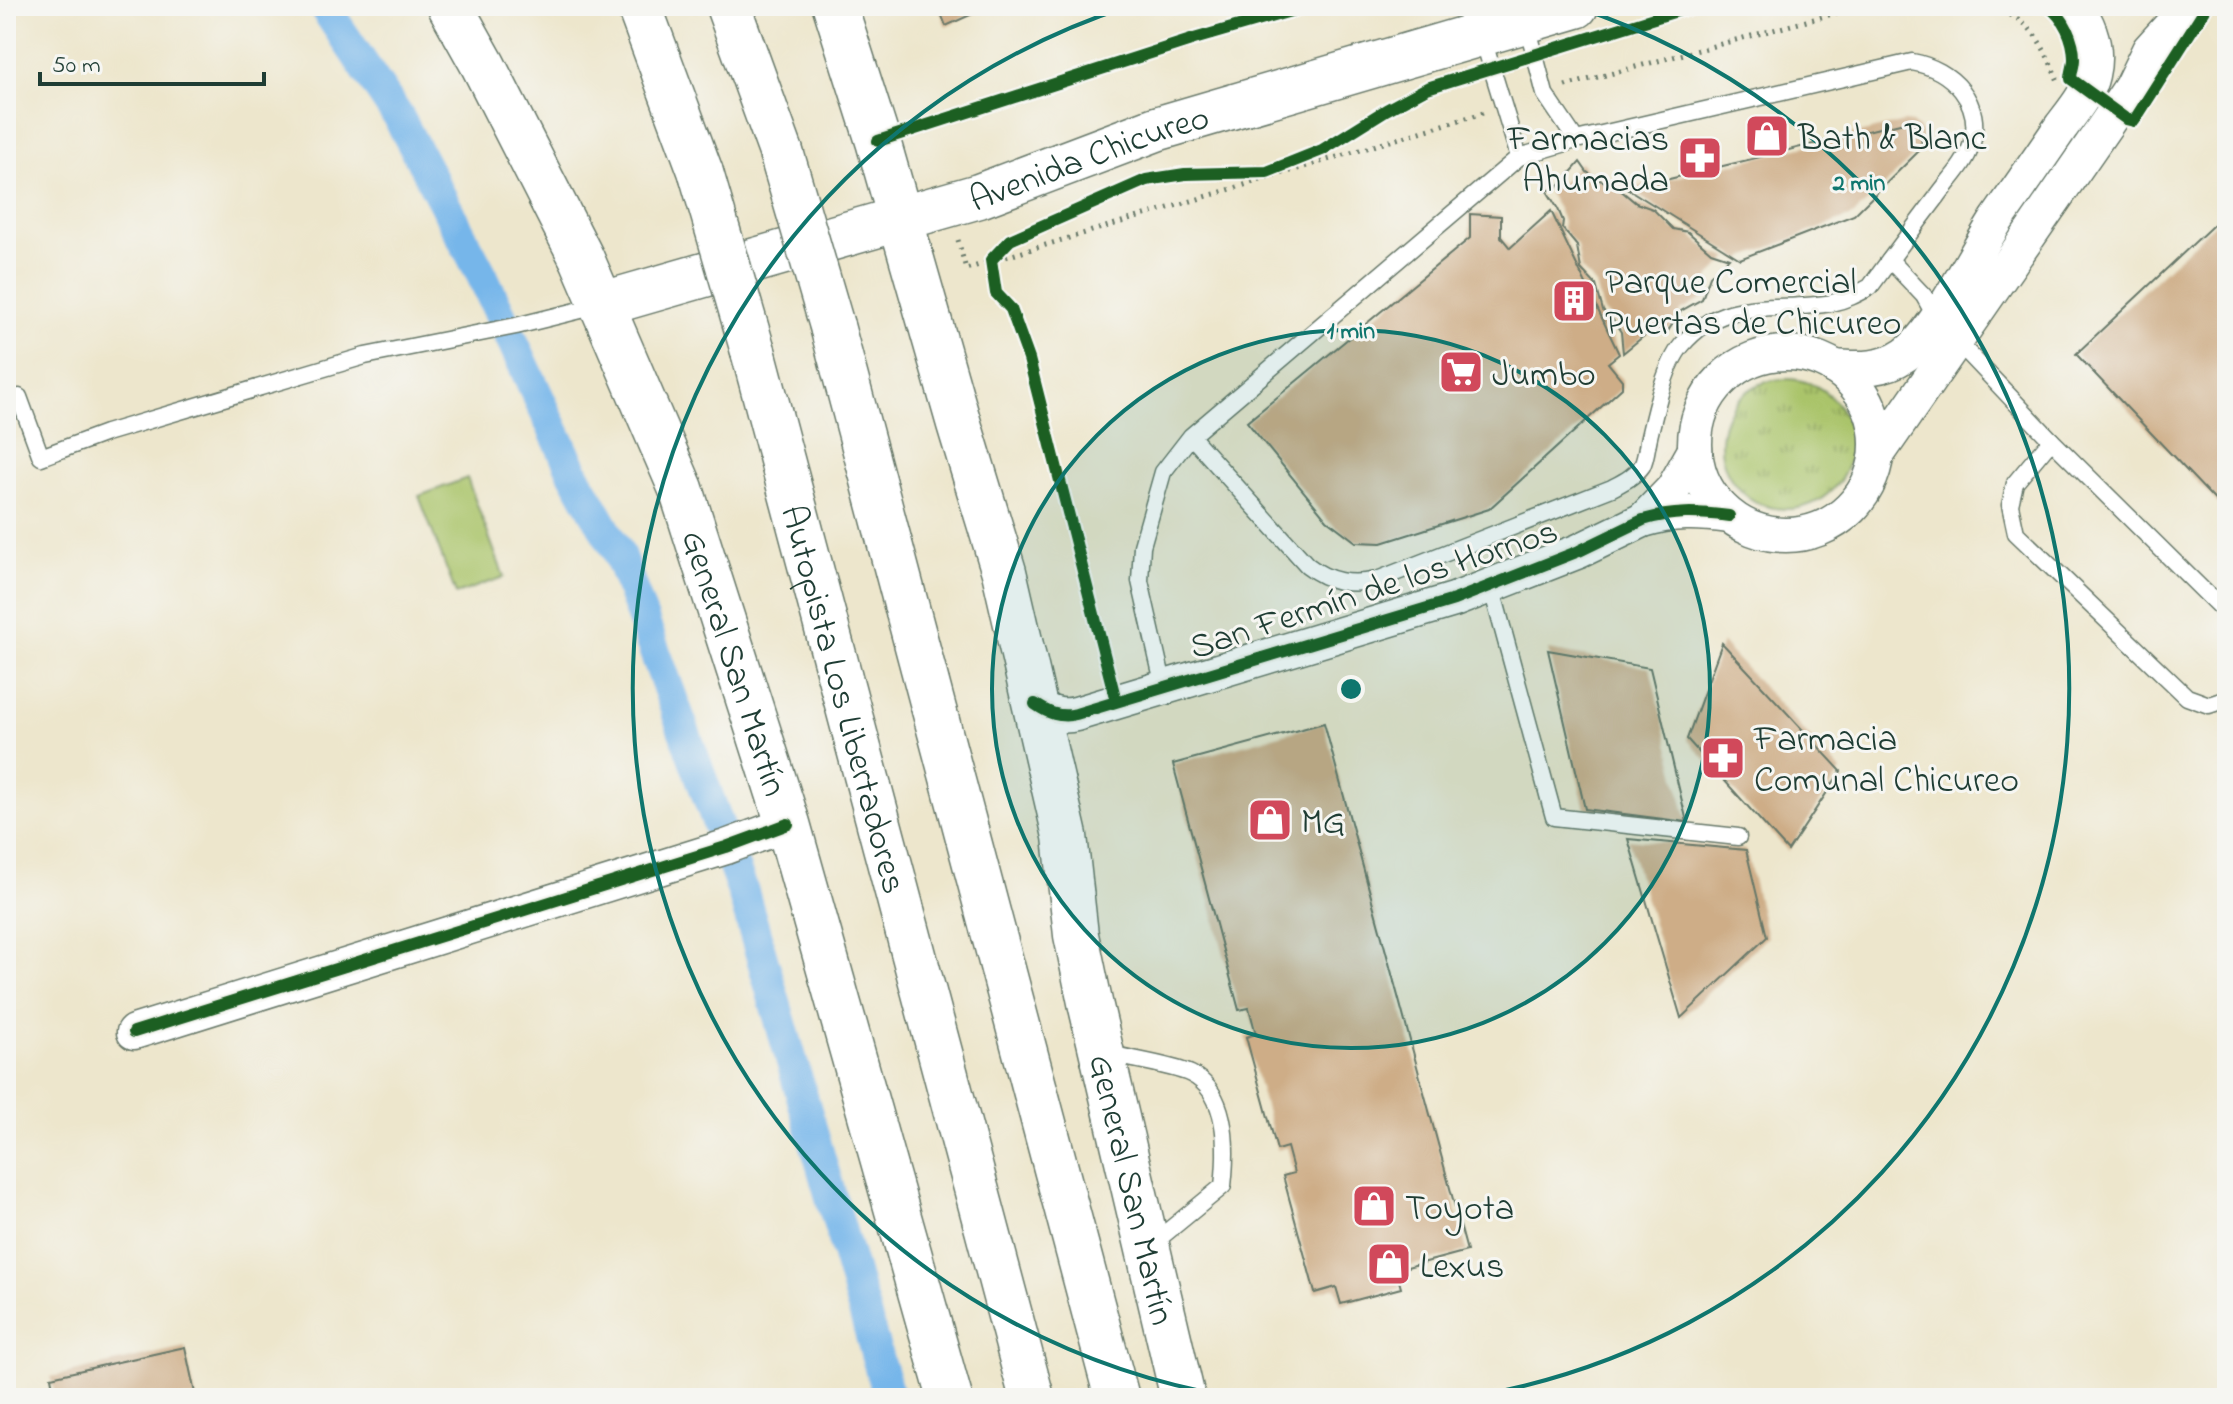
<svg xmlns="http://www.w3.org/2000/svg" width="2233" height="1404" font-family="'Indie Flower',sans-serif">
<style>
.grass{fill:url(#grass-tufts);stroke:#64804f;stroke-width:2}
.pitch{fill:#aac46a;stroke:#64804f;stroke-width:2}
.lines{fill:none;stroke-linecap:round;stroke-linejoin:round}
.canal{stroke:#76b6ea;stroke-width:32}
.building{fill:#cead87}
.service-casing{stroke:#677869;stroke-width:19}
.minor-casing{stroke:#677869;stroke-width:37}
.secondary-casing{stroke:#677869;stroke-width:47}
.motorway-casing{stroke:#677869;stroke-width:47}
.path{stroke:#677869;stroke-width:5;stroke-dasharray:2 6;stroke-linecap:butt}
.service{stroke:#fff;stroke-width:16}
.minor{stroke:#fff;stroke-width:34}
.secondary{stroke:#fff;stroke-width:44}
.motorway{stroke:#fff;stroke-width:44}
.motorway-bridge-casing{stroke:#677869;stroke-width:47;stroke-linecap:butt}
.motorway-bridge{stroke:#fff;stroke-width:44}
.cycleway-casing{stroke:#f6f6f2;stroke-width:17}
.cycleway{stroke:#1b5e20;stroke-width:12}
.ring{fill:none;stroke:#0f766e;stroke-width:4}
.labels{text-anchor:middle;stroke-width:6;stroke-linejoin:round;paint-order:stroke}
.poi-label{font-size:36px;fill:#1f3d34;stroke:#f6f6f2;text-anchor:start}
.street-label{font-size:36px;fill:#1f3d34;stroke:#f6f6f2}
.centre{fill:#0f766e;stroke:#f6f6f2;stroke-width:4}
.ring-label{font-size:24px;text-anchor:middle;font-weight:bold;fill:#0f766e;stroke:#f6f6f2;stroke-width:6;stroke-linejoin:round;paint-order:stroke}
</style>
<defs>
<pattern id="grass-tufts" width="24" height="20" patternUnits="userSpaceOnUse" patternTransform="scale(2)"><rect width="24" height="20" fill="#aac46a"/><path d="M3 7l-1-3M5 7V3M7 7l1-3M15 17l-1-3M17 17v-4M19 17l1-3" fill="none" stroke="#8aa058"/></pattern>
</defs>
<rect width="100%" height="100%" fill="#f6f6f2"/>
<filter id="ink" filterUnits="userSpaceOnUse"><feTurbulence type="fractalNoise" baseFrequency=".0125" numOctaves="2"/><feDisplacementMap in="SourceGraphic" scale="16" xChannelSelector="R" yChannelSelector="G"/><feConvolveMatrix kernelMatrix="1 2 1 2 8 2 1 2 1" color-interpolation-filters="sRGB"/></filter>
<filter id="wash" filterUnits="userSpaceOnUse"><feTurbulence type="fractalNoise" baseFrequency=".006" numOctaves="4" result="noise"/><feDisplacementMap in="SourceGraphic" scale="32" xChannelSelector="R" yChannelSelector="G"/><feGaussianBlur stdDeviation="1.8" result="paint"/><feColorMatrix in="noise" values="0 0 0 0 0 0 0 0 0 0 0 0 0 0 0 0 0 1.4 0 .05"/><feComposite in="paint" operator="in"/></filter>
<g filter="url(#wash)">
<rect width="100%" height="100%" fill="#ede6cc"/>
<!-- grass -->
<circle class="grass" cx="1786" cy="444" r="65"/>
<!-- pitch -->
<polygon class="pitch" points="467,478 504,577 456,594 419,496"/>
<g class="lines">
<!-- canal -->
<polyline class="canal" points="324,6 399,118 481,273 574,474 619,554 743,892 889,1398"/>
</g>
<g id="blocks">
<!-- building -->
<g class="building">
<polygon points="938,6 990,6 946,26"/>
<polygon points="1904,122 1912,123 1918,128 1922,135 1921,149 1854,215 1740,259 1628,189"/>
<polygon points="1580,162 1587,172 1599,180 1613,184 1636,203 1653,209 1673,229 1688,232 1711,252 1729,258 1710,276 1702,299 1681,311 1668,331 1655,331 1645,335 1623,353 1621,332 1613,320 1603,311 1596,285 1581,269 1577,246 1562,228 1563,221 1558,209 1547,191 1559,186"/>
<polygon points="1551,211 1619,354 1608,363 1622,380 1622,388 1489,509 1382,543 1356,542 1327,520 1247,422 1470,238 1470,214 1501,216 1501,237 1510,248"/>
<polygon points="2227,212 2227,513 2076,354"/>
<polygon points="1722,643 1841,771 1788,851 1687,739"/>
<polygon points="1548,650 1650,668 1687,822 1585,809"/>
<polygon points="1324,723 1467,1251 1396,1270 1401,1288 1341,1304 1336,1287 1315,1293 1283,1176 1294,1173 1287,1147 1277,1150 1246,1037 1256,1034 1249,1008 1239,1010 1173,764"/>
<polygon points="1628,839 1746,850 1767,937 1681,1018"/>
<polygon points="185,1347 196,1398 55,1398 51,1377"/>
</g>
</g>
</g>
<g filter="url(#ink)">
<use href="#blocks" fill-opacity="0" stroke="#677869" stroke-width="2"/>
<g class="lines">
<!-- service casing -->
<g class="service-casing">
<g id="service">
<polyline points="1526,21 1545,94 1576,140"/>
<polyline points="1482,36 1519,157"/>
<polyline points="1890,260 1924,296 1938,321"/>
<polyline points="1954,338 2051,440 2227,614"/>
<polyline points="19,397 41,457 106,433 365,356 516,326 601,305"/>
<polyline points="2051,440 2015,483 2010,505 2016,533 2187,697 2209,705 2227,699"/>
<polyline points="1491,586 1554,817 1738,837"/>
<path d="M 1164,687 L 1140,581 L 1142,546 L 1163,472 L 1191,436 L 1519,157 L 1576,140 L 1912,62 C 1952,69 1985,103 1971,146 C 1965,165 1948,181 1937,197 C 1914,227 1892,257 1870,287 C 1857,294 1846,300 1831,303 C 1777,313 1725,294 1682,345 C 1665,365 1655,411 1649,437 C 1647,445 1646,459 1642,466 C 1635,476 1623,482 1612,488 L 1377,580 C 1350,586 1329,582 1307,565 L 1191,436"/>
<path d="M 1106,1053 C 1128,1059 1172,1065 1191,1074 C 1229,1093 1227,1151 1223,1186 L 1151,1245"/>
</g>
</g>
<!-- minor casing -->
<g class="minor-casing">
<g id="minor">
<circle cx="1786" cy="444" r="91"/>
<path d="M 1834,367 C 1860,369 1883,370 1905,355 C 1936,333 1975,253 1998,218 C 2019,188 2040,158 2061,127 C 2072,112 2088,94 2092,75 C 2098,49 2091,27 2076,6"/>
<polyline points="1877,455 2107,123 2131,87 2149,50 2189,6"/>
<polyline points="1643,520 1673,489 1695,450"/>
<path d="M 1035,704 C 1048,713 1060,718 1076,714 L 1454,600 L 1579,551 L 1643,520 C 1673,511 1698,512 1729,516"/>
<polyline points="134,1032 726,847 788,824"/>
</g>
</g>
<!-- secondary casing -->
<g class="secondary-casing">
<g id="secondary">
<path id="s1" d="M 450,6 L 483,65 L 582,259 L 681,489 L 788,824 L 950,1398"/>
<path id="s2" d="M 835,6 L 878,141 L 959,424 L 1004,572 L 1065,836 L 1076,935 L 1091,1007 L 1183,1398"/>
<path id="s3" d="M 603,304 L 979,196 L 1156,129 L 1576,6"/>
</g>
</g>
<!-- motorway casing -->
<g class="motorway-casing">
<g id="motorway">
<polyline points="639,6 701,173"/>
<polyline points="728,6 781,152"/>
<polyline points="832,326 1117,1398"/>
<path id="s4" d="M 753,351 L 1032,1398"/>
</g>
</g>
<!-- path -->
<g class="path">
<path d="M 1971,6 C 1985,9 2003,11 2015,17 C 2037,29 2049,59 2058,81"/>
<polyline points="1565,86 1862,6"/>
<polyline points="958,240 966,269 1483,113"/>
</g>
<!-- service -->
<use href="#service" class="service"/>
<!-- minor -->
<use href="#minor" class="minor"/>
<!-- secondary -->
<use href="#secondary" class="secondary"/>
<!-- motorway -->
<use href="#motorway" class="motorway"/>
<!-- motorway-bridge casing -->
<g class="motorway-bridge-casing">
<g id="motorway-bridge">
<polyline points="781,152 832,326"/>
<polyline points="701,173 753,351"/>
</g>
</g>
<!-- motorway-bridge -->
<use href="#motorway-bridge" class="motorway-bridge"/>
<!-- cycleway casing -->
<g class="cycleway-casing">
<g id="cycleway">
<path d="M 2048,6 C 2064,17 2074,39 2074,59 C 2074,66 2071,72 2071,79 L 2126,119 L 2134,121 L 2207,6"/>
<polyline points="878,141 1194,39 1308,6"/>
<polyline points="1116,701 1029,359 1011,309 996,293 991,260 1010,240 1146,180 1185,174 1267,172 1322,150 1386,110 1427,88 1680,10 1711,6"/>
<path d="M 1035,704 C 1048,713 1060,718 1076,714 L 1454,600 L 1579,551 L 1643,520 C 1673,511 1698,512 1729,516"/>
<polyline points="134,1032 726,847 788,824"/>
</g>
</g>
<!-- cycleway -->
<use href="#cycleway" class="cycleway"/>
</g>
</g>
<!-- distance rings -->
<circle cx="1351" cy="689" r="359" fill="#0f766e" fill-opacity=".12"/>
<g class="ring">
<circle cx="1351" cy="689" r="359"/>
<path d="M1232 1397A718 718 0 0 1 1129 6M1573 6A718 718 0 0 1 1470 1397"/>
</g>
<!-- icons -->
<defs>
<g id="shop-square" transform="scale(2.3)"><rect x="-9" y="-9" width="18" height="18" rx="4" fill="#d1495b" stroke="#f6f6f2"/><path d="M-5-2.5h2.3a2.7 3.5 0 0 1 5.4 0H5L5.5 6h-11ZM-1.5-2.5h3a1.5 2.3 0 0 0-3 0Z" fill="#fff"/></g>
<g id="pharmacy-square" transform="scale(2.3)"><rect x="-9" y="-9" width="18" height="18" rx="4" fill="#d1495b" stroke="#f6f6f2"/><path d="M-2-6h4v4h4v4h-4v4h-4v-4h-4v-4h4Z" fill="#fff"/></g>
<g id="building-square" transform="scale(2.3)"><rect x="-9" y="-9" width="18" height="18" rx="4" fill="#d1495b" stroke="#f6f6f2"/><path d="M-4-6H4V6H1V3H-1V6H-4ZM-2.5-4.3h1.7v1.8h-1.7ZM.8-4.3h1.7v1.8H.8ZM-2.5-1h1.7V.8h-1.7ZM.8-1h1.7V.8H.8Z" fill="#fff"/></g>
<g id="supermarket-square" transform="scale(2.3)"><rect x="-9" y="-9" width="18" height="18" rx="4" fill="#d1495b" stroke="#f6f6f2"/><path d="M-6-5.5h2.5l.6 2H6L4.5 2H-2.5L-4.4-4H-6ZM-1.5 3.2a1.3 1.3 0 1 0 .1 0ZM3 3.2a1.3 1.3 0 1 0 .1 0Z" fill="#fff"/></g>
</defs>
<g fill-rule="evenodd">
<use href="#shop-square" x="1767" y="136"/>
<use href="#pharmacy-square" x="1700" y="158"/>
<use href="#building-square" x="1574" y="301"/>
<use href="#supermarket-square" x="1461" y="372"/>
<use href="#pharmacy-square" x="1723" y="758"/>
<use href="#shop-square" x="1270" y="820"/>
<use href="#shop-square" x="1374" y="1206"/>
<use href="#shop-square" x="1389" y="1264"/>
</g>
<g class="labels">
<!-- poi labels -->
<g class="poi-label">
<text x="1798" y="149">Bath &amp; Blanc</text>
<text x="1669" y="150" text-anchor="end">Farmacias<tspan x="1669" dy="41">Ahumada</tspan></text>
<text x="1605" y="293">Parque Comercial<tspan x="1605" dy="41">Puertas de Chicureo</tspan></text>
<text x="1492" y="385">Jumbo</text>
<text x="1754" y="750">Farmacia<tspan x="1754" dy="41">Comunal Chicureo</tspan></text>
<text x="1301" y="833">MG</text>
<text x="1405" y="1219">Toyota</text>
<text x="1420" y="1277">Lexus</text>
</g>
<!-- street labels -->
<g class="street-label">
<text dy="13" stroke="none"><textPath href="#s3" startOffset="508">Avenida Chicureo</textPath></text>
<text transform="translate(1373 587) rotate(-18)" y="13">San Fermín de los Hornos</text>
<text dy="13" stroke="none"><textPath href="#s1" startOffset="718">General San Martín</textPath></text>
<text dy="13" stroke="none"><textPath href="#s4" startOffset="360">Autopista Los Libertadores</textPath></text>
<text dy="13" stroke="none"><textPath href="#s2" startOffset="1222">General San Martín</textPath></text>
</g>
</g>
<circle cx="1351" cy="689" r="12" class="centre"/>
<g class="ring-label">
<text x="1859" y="190">2 min</text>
<text x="1351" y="338">1 min</text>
</g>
<!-- margin -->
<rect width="2233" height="1404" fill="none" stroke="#f6f6f2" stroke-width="32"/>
<!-- scale -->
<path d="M40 72v12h224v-12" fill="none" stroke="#1f3d34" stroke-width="4"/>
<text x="52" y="72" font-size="24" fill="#1f3d34" stroke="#f6f6f2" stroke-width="6" paint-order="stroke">50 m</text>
</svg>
